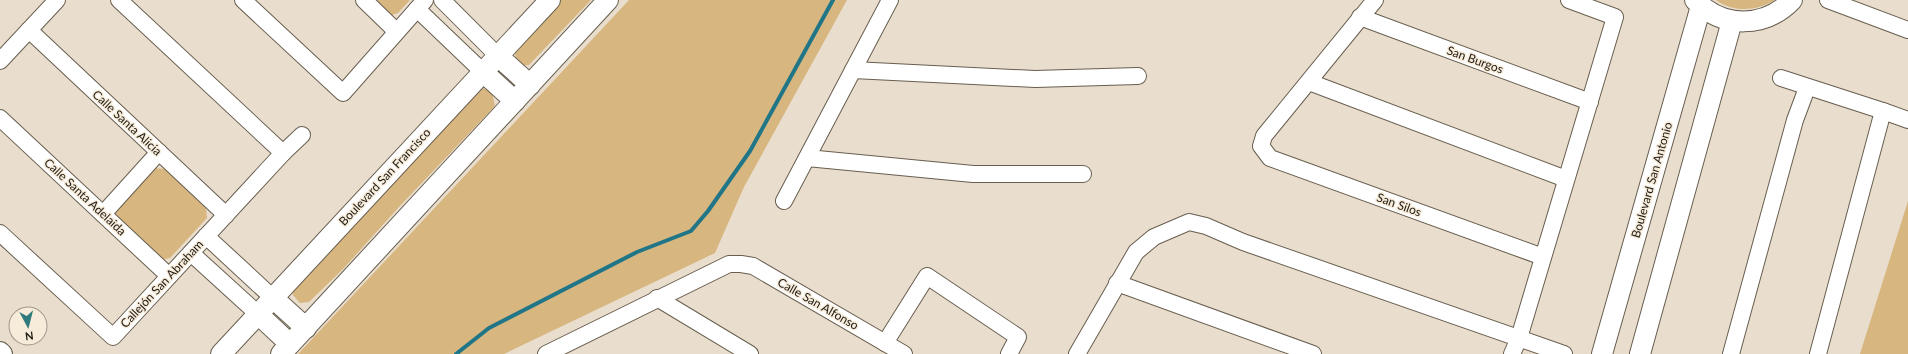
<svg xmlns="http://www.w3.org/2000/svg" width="1908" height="354" font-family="Lato,sans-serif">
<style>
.green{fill:#d7b680}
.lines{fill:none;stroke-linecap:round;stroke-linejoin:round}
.stream{stroke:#207687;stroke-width:4}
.minor-casing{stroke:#685e4f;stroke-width:18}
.tertiary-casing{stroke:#685e4f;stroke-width:22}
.minor{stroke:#fff;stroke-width:16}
.tertiary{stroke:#fff;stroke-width:20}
.labels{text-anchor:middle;stroke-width:3;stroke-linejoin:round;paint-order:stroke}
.street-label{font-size:12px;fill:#1e1a14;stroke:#f7ecda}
</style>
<rect width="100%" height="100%" fill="#e9decd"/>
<!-- green -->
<g class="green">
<polygon points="376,0 410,0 398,13 392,15"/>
<polygon points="560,0 591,0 529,65 517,66 515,53"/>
<polygon points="629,0 847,0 744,187 715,253 504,354 298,354"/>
<path d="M 1716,0 L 1775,0 C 1757,11 1733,13 1716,0 Z"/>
<polygon points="478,86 492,92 495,106 399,207 343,269 309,302 300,303 293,295 293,283"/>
<polygon points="154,168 165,169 206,208 207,218 170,258 161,260 113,214"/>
<polygon points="1908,201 1908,354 1860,354"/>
</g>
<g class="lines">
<!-- stream -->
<polyline class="stream" points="456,354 489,328 637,252 691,231 708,211 750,151 833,0"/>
<!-- minor casing -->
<g class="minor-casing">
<g id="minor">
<polyline points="119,0 283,153"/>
<polyline points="243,0 343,93 425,0"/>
<polyline points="364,0 396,31"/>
<polyline points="442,0 498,56"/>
<polyline points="1375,0 1264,136 1261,146 1270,158 1543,257"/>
<polyline points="1828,0 1908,30"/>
<polyline points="417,9 483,72"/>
<polyline points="1360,17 1590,102"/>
<polyline points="29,30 226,215"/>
<polyline points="0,61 57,0"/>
<polyline points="853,70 1035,79 1138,76"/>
<polyline points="1781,78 1883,111 1818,354"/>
<polyline points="1309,82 1566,179"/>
<polyline points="1883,111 1908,120"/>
<polyline points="0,118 169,276"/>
<polyline points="807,158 973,174 1083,174"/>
<polyline points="784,201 890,0"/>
<polyline points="103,214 159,152"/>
<polyline points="0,233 113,337 283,153 302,135"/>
<polyline points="206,236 273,298"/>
<polyline points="191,253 258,314"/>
<polyline points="1117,283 1313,354"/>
<polyline points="657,298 750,354"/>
<polyline points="885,343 927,276 1018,337 1009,354"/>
<polyline points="546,354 729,264 741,264 753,266 904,354"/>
<polyline points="1077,354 1136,252 1154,237 1189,222 1206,226 1243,242 1564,354"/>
<polyline points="1512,354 1519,338 1615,17 1569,0"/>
<polyline points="1731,354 1795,120 1807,88"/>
</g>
</g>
<!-- tertiary casing -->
<g class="tertiary-casing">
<g id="tertiary">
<path d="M 1695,0 C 1723,29 1765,28 1792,0"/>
<polyline points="498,56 530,85"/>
<polyline points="483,72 515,101"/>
<polyline points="273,298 306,328"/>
<polyline points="258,314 290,344"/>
<polyline points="0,352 2,354"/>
<polyline points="221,354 550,0"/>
<polyline points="281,354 608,0"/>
<polyline points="1602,354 1701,6"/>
<polyline points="1640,354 1732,21"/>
</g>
</g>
<!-- minor -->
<use href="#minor" class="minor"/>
<!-- tertiary -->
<use href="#tertiary" class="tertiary"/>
</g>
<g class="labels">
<!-- street labels -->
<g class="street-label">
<text transform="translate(1475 60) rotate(20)" y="4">San Burgos</text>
<text transform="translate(127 123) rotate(43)" y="4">Calle Santa Alicia</text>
<text transform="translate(385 177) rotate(-47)" y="4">Boulevard San Francisco</text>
<text transform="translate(1652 180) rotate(-74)" y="4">Boulevard San Antonio</text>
<text transform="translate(85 197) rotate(43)" y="4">Calle Santa Adelaida</text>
<text transform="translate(1399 205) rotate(20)" y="4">San Silos</text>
<text transform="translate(162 284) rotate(-47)" y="4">Callejón San Abraham</text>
<text transform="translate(818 304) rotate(30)" y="4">Calle San Alfonso</text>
</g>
</g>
<!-- north arrow -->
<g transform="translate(28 326) rotate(173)"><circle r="19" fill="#f7ecda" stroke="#a0988b"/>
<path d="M0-3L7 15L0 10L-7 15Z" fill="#30797c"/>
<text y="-6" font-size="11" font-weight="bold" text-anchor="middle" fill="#1e1a14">N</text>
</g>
</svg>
